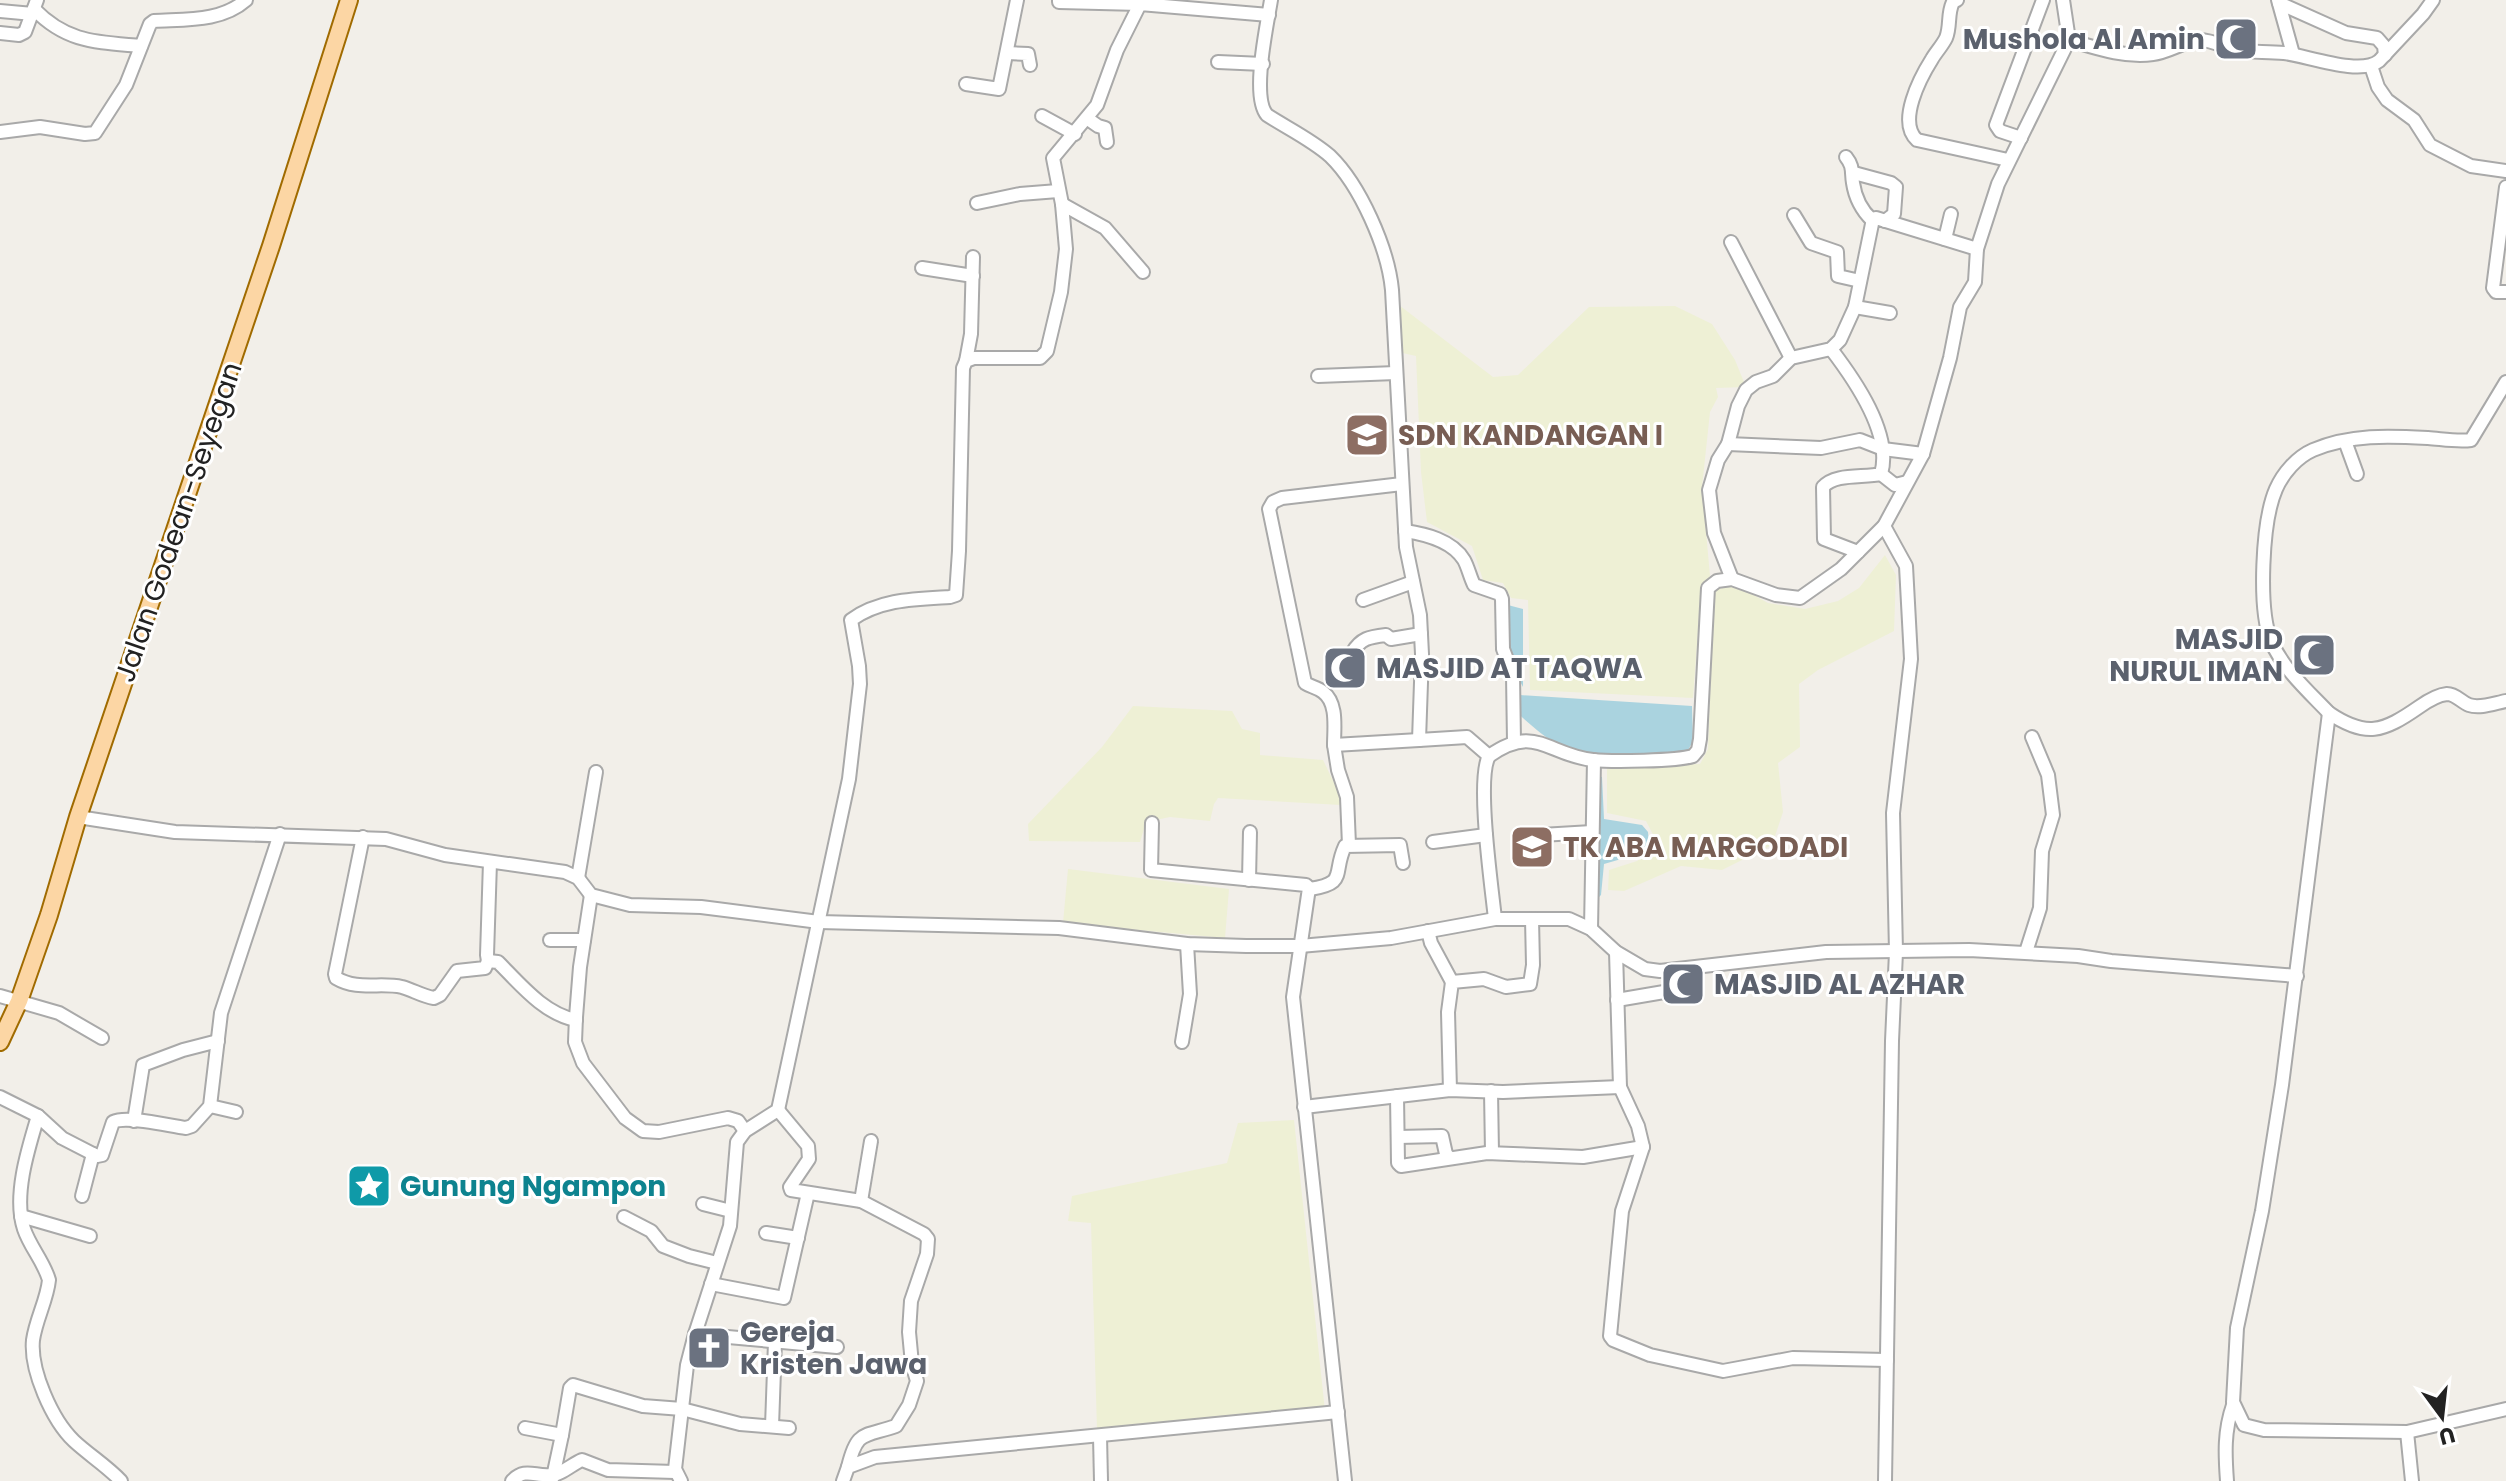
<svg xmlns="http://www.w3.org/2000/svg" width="2506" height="1481" font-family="Poppins,sans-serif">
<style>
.farmland{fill:#eef0d5}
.water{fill:#aad3df}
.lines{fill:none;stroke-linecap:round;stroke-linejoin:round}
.minor-casing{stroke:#a9a9a9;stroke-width:16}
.major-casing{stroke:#a06b00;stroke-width:20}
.minor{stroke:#fff;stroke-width:12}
.major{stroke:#fcd6a4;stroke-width:16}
.labels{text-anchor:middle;stroke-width:6;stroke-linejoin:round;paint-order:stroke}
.worship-label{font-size:28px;font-weight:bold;fill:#5b616d;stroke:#fff;text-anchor:start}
.education-label{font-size:28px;font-weight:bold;fill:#785e54;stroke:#fff;text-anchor:start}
.street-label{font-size:28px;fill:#222;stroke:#fff}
.culture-label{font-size:28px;font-weight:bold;fill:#0d838f;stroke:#fff;text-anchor:start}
</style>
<rect width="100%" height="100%" fill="#f2efe9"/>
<!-- farmland -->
<g class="farmland">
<polygon points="1395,302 1493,377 1518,375 1589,307 1675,306 1712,324 1735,360 1746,387 1716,388 1718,397 1710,412 1702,487 1710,576 1701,590 1693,698 1530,690 1528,600 1511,598 1503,583 1483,580 1472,546 1427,522 1421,472 1416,356 1398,352"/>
<polygon points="1885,555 1896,575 1894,631 1818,670 1799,684 1800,747 1778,763 1783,812 1772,845 1722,870 1681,866 1624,891 1608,890 1609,870 1637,861 1658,844 1646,821 1607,813 1607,767 1700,764 1708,749 1714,590 1736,585 1768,603 1805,609 1838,601 1859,588"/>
<polygon points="1133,706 1232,711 1242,729 1260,733 1260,755 1323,760 1340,795 1341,805 1218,798 1214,804 1210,821 1170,817 1146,822 1140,842 1029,841 1028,824 1102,747"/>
<polygon points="1068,869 1229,889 1225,938 1063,923"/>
<polygon points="1294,1120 1325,1411 1097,1430 1091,1223 1068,1221 1072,1196 1227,1163 1238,1123"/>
</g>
<!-- water -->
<g class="water">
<polygon points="1504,604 1523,609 1523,687 1504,651"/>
<path d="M 1520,695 L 1692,706 L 1693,741 L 1686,754 C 1645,754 1594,762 1556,743 C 1541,735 1529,723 1516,712 Z"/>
<polygon points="1597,776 1602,777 1604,819 1642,825 1648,832 1649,844 1635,855 1604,864 1601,895 1594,902"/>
</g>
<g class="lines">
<!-- minor casing -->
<g class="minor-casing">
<g id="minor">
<polyline points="1059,0 1059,2 1140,4"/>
<path d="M 1271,0 C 1267,25 1251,97 1267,115 C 1287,128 1312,140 1330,156 C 1360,185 1388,248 1392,290 L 1406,547 L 1420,615 L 1422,654 L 1419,740 L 1467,737 L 1489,756 C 1476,779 1492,889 1495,919"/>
<path d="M 1957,0 L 1953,2 C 1947,14 1951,26 1946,38 C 1942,46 1936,52 1932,59 C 1920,78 1897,122 1917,140 L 2008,160"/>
<polyline points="2278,0 2293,54"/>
<polyline points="2279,3 2346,33 2377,38 2384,46 2385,55"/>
<path d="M 34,9 C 67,43 97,42 141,46"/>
<polyline points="0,11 33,14"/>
<polyline points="0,33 19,35 25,32 37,0"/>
<path d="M 2069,40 C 2096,48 2125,58 2153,54 C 2170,52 2183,41 2200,40 C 2212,40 2224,47 2235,50 C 2251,53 2268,51 2284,53 C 2308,56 2360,76 2379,61 L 2423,14 L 2433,0"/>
<polyline points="1007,53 1028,54 1030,65"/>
<polyline points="1218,62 1263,64"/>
<polyline points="2371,66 2378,87 2387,100 2414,120 2430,145 2471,166 2506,171"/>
<polyline points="966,84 999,89 1017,0"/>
<polyline points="1042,116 1075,134"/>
<polyline points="1088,119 1098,126 1105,128 1107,142"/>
<path d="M 0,132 L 40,127 L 85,134 L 95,133 L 126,85 L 150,24 L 154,21 C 186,19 221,22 246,0"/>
<polyline points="2021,138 2000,131 1996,125 2043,0"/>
<path d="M 1846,157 C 1854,167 1851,172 1853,183 C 1855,197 1862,211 1872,220"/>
<polyline points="1854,173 1891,183 1896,187 1894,214 1885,221"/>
<polyline points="2506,187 2493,288 2496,292 2506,292"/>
<polyline points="977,203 1020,194 1058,191"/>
<polyline points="1062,204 1105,228 1143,272"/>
<polyline points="1794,215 1811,243 1837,252 1838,276 1860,281"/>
<polyline points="1945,239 1951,214"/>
<polyline points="1731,242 1791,358"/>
<polyline points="922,268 973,276"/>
<polyline points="1855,307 1890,313"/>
<path d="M 1831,349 C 1854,379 1893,434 1881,474 C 1863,478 1835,473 1823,487 L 1824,539 L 1858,552"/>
<polyline points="966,361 971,334 973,257"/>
<polyline points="1318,376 1396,373"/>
<polyline points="2345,441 2357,474"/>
<polyline points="1728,444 1821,448 1860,440 1883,449 1923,454"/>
<polyline points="1881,474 1895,485 1907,482"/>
<path d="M 1402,484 L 1282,498 L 1273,502 L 1269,509 L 1305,683 C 1311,687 1317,687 1323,692 C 1338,703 1334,728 1334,745 L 1419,740"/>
<polyline points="1884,526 1906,566 1911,659 1893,813 1896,952 1892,1041 1885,1481"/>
<path d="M 1405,531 C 1425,534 1452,540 1464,560 C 1468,567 1470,577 1474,585 L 1500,594 L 1502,599 L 1503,649 L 1513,675 L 1514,742"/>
<polyline points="1732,579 1714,533 1709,490 1718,460 1728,444 1738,406 1746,390 1756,382 1773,376 1791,358 1831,349 1840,340 1855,307 1873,219 1876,218 1977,249"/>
<polyline points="1363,600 1413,582"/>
<path d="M 1352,653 C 1361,638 1369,637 1386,635 L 1391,639 L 1421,634"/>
<path d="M 2506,701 C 2495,703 2480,709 2469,705 C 2461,702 2456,694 2447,694 C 2437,695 2426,702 2419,707 C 2383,732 2366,738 2329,713 L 2282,1085 L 2262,1211 L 2237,1328 L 2233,1402 L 2244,1425 L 2264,1430 L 2407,1432 L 2506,1409"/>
<path d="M 2329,713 C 2308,691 2283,669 2271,641 C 2258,608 2262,521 2276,489 C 2283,473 2297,457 2313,450 C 2351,434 2389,436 2428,438 C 2442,439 2458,442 2471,440 L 2506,382"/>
<polyline points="1334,745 1338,770 1347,797 1349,845"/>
<path d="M 1489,756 C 1536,723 1547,755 1593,760 C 1612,762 1677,761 1693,756 L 1698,750 L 1700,739 L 1708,588 L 1717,581 L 1732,579 L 1776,595 L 1800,598 L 1841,569 L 1884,526 L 1923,454 L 1950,358 L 1960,307 L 1975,282 L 1977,249 L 1998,184 L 2069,40 L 2063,0"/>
<polyline points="78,817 175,832 386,839 445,855 565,872 578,878 591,895 630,905 701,907 819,922 1059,928 1187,944 1246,946 1300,946 1391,938 1495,919 1569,919 1591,929 1616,952 1645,969 1660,971 1826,952 1969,950 2078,956 2111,961 2297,976"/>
<polyline points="1152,823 1151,870 1306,885 1309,888 1293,997 1345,1481"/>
<polyline points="1523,836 1592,832"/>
<path d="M 363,837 L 335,974 L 336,978 C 358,991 380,982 402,987 C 413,990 422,996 434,998 L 440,995 L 457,971 L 485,968 L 488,961"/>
<polyline points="1433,842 1486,835"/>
<polyline points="578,878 596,772"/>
<polyline points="1249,880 1250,832"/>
<path d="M 1310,889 C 1348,883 1332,874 1345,846 L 1400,845 L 1403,863"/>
<polyline points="591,895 580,967 576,1017 575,1042 583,1063 625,1118 643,1131 659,1132 728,1118 738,1121 745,1131"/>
<polyline points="1591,929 1594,760"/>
<polyline points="1428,931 1431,943 1452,982"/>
<polyline points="550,940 584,940"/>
<polyline points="1616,952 1620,1087 1638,1126 1643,1147 1622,1211 1610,1336 1613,1340 1650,1355 1723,1371 1793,1358 1887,1360"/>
<polyline points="2026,952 2040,908 2042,851 2053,815 2048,775 2032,737"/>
<path d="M 488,961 L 498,962 C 520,984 544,1014 576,1020"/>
<polyline points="488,961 487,955 490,862"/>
<polyline points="0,996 59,1013 102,1038"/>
<polyline points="1617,1000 1664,992"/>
<polyline points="1182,1042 1190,994 1187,944"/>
<polyline points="1450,1090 1448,1012 1452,982 1484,979 1506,987 1530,984 1533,965 1532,919"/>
<polyline points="1491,1091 1492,1153"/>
<polyline points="1397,1096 1398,1163 1401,1166 1487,1153 1583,1157 1643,1147"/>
<path d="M 0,1097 L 38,1116 L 62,1138 L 97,1156 L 102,1155 L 113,1122 C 127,1115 169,1126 186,1128 L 192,1126 L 210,1106 L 221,1013 L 280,834"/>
<polyline points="210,1106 236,1112"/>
<polyline points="1304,1107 1450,1090 1503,1092 1620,1087"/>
<path d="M 778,1110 L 808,1146 L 809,1159 L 790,1187 L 791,1190 L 861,1201 L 924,1234 L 928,1239 L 927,1254 L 911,1301 L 909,1332 L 912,1364 L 917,1381 L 909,1405 L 896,1426 C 863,1437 857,1430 848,1467"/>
<path d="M 38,1116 C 28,1149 13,1196 24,1229 C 30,1247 44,1262 49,1280 C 47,1300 36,1319 33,1340 C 30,1370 52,1420 74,1441 C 89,1455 107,1466 121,1481"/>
<polyline points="134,1121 143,1065 183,1050 218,1041"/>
<polyline points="1398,1137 1442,1136 1446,1154 1450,1158"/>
<polyline points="82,1196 93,1154"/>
<polyline points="861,1201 871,1141"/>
<polyline points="703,1204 731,1211"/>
<polyline points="21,1216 90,1236"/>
<polyline points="624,1217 651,1231 663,1246 689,1256 717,1263"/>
<polyline points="766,1233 798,1238"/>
<polyline points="711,1284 784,1298 808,1193"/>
<polyline points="695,1334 837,1347"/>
<polyline points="772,1426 775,1342"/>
<polyline points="525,1428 562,1435 553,1477"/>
<polyline points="2407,1432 2412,1481"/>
<polyline points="562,1435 570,1388 573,1385 643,1406 682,1409 740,1424 789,1428"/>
<polyline points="1100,1436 1101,1481"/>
<path d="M 512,1481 C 525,1467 535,1477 551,1475 C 561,1475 572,1464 582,1460 L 608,1470 L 675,1472"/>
<path d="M 681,1481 L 675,1469 L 687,1365 L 695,1334 L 730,1226 L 737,1142 L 745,1131 L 778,1110 L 849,779 L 860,684 L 859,666 L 851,620 C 880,599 916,599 950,597 L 956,595 L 959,551 L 963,368 L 966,361 L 974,358 L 1040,358 L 1047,351 L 1061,292 L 1066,249 L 1062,204 L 1053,158 L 1097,105 L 1117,50 L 1140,4 L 1269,15"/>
<polyline points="843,1481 848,1467 875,1457 1338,1412"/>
<path d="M 2227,1481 C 2225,1454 2224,1431 2233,1405"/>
</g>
</g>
<!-- major casing -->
<g class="major-casing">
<polyline id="major" points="0,1042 19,1001 49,915 78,817 271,246 349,0"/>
</g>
<!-- minor -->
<use href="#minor" class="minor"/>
<!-- major -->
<use href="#major" class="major"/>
</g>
<!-- icons -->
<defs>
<g id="mosque-square" transform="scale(2.3)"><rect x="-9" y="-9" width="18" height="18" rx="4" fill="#6b7280" stroke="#fff"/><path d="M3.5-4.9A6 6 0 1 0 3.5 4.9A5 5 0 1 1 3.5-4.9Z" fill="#fff"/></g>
<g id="school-square" transform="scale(2.3)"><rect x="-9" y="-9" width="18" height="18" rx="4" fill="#8d6e63" stroke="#fff"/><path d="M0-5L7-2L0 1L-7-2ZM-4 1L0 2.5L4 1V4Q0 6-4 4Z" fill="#fff"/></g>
<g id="sight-square" transform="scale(2.3)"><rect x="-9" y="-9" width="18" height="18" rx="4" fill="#0f9aa8" stroke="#fff"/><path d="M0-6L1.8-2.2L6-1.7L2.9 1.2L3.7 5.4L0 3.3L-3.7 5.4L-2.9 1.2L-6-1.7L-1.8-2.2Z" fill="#fff"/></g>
<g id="church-square" transform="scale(2.3)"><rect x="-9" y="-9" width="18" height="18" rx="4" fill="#6b7280" stroke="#fff"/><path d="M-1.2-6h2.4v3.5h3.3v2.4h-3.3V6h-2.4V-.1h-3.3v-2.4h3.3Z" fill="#fff"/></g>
</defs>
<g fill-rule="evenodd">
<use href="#mosque-square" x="2236" y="39"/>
<use href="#school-square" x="1367" y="435"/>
<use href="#mosque-square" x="2314" y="655"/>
<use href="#mosque-square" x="1345" y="668"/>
<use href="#school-square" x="1532" y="847"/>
<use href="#mosque-square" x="1683" y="984"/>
<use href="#sight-square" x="369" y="1186"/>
<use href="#church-square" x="709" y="1348"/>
</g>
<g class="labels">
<!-- worship labels -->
<g class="worship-label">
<text x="2205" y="49" text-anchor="end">Mushola Al Amin</text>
<text x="2283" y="649" text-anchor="end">MASJID<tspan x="2283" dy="32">NURUL IMAN</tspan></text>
<text x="1376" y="678">MASJID AT TAQWA</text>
<text x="1714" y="994">MASJID AL AZHAR</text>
<text x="740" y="1342">Gereja<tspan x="740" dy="32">Kristen Jawa</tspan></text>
</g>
<!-- education labels -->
<g class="education-label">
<text x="1398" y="445">SDN KANDANGAN I</text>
<text x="1563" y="857">TK ABA MARGODADI</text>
</g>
<!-- street labels -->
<g class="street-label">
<text transform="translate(178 522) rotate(-71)" y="10">Jalan Godean-Seyegan</text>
</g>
<!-- culture labels -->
<g class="culture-label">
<text x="400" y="1196">Gunung Ngampon</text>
</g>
</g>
<!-- north arrow -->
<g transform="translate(2442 1417) rotate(165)" stroke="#ffffff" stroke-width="6" paint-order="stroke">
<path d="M0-6L14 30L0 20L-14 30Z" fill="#222222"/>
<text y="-12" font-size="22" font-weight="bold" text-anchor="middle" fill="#222222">U</text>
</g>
</svg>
